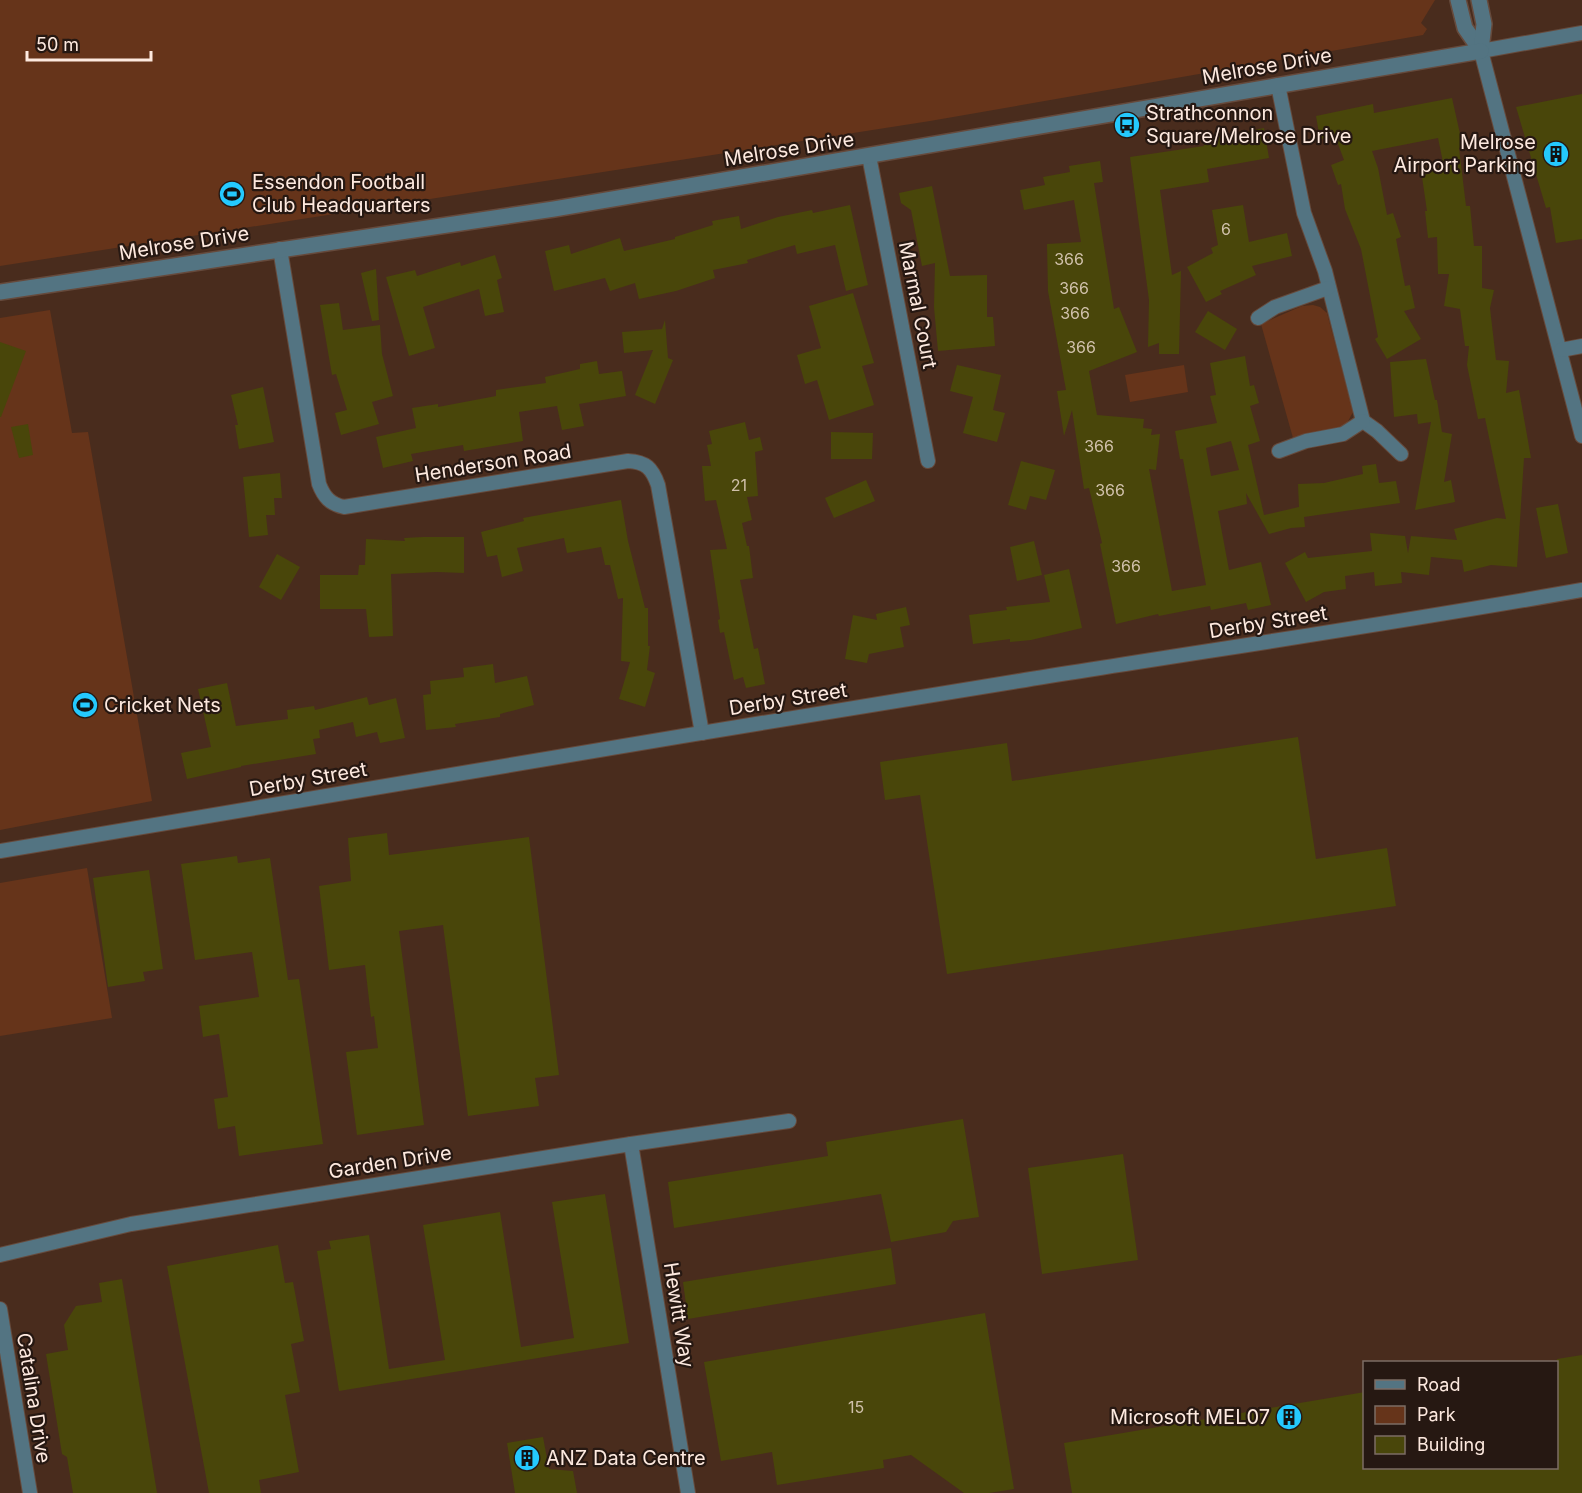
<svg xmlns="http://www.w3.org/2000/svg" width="1582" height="1493" font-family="Inter,sans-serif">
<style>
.green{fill:#66341a}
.building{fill:#49460a;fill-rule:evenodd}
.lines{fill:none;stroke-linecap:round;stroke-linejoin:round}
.minor-casing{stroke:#664a3c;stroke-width:16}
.tertiary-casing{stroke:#664a3c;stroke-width:18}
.minor{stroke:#537482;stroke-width:14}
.tertiary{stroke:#537482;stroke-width:15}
.labels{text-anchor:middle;stroke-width:4.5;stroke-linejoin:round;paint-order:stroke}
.number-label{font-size:16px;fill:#d0c0aa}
.street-label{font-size:20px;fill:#fde9df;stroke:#261812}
.poi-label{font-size:20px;fill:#fde9df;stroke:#261812;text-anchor:start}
</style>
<rect width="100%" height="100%" fill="#492c1d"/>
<!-- green -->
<g class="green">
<polygon points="0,0 1435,0 1421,23 1427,29 1423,35 930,121 0,266"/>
<polygon points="1313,305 1320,307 1327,313 1353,412 1345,427 1337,431 1293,438 1261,324 1302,306"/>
<polygon points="50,310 72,433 88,432 152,801 0,830 0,318"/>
<polygon points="1184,365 1188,392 1130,402 1125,375"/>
<polygon points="87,868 112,1018 0,1036 0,883"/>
</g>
<!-- building -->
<g class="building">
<polygon points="1582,94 1582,239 1556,243 1550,207 1546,208 1516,107"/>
<polygon points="1452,98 1463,147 1459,148 1466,206 1470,206 1474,246 1482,246 1482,288 1494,290 1490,308 1496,360 1509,361 1506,393 1519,390 1531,458 1524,458 1517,567 1491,565 1464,572 1462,560 1431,557 1429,575 1401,572 1402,583 1375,586 1374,572 1345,576 1346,589 1324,592 1306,602 1285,563 1305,552 1308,558 1372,551 1370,533 1405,536 1408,553 1411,536 1457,540 1454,529 1497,518 1506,519 1485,418 1478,419 1467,365 1469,346 1465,346 1460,309 1444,306 1449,274 1438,274 1437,237 1428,238 1425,211 1427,211 1421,170 1444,167 1438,138 1372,151 1378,168 1387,215 1393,213 1401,237 1396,239 1405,286 1410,285 1415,308 1404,311 1421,339 1387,359 1375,339 1378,337 1361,249 1345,209 1341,184 1338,185 1331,165 1344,160 1335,136 1320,139 1316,116 1373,104 1374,113"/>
<polygon points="1264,128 1269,158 1207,169 1209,182 1160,190 1172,275 1181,271 1179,354 1159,354 1159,343 1148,347 1149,300 1130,157 1204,146 1203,140"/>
<path d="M 1100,161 L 1103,182 L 1094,183 L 1114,309 L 1119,307 L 1137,352 L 1089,371 L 1097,415 L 1144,419 L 1143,428 L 1152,429 L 1151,435 L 1160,434 L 1156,470 L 1149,469 L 1172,591 L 1206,585 L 1183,459 L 1180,459 L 1175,431 L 1217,423 L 1210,396 L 1216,395 L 1210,363 L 1245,356 L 1250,386 L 1254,385 L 1259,403 L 1250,406 L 1260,441 L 1248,445 L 1264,515 L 1299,507 L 1298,484 L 1324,483 L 1363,474 L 1362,466 L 1376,464 L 1379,483 L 1396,481 L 1400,503 L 1304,517 L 1305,527 L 1291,528 L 1269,534 L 1246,493 L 1247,504 L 1218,511 L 1229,570 L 1261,562 L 1271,605 L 1248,610 L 1246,603 L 1211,610 L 1210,606 L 1159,616 L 1158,614 L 1116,624 L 1100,544 L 1102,543 L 1089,488 L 1084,489 L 1072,410 L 1064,436 L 1057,391 L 1066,390 L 1048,291 L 1047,244 L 1081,242 L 1074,200 L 1024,210 L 1020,190 L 1045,185 L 1043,177 L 1070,172 L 1069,166 ZM 1231,441 L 1239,470 L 1211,476 L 1206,448 Z"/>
<polygon points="932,186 950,276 987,275 987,317 993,317 995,346 938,351 934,307 935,263 922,266 911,210 901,203 899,193"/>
<polygon points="850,205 868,285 846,291 835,245 797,254 795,245 747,260 748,263 713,270 715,278 676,291 639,299 635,283 610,291 605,278 554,291 545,251 569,245 571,254 620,238 624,251 675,239 675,237 713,225 712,221 739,216 741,229 778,217 812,210 813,213"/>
<polygon points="1243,205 1249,242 1287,233 1292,256 1252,266 1256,275 1220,291 1222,294 1206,302 1187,267 1213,253 1211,248 1218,245 1212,210"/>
<polygon points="495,255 502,278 497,280 504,312 485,316 479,289 423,307 435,348 409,356 386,277 415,270 417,276 460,262 461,266"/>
<polygon points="376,269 379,320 372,321 361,273"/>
<polygon points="853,293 874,363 862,366 874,405 829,420 817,380 805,384 797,355 821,348 809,306"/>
<polygon points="339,303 343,330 380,325 382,354 393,396 372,402 379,424 341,435 335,413 347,410 336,374 332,375 320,305"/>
<polygon points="1208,311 1237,329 1225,350 1195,332"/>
<polygon points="665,320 668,358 673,360 655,404 635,395 653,350 624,353 622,332 662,329"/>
<polygon points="0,342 26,351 1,417 0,417"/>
<polygon points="1426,359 1435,400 1437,400 1442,432 1452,434 1444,482 1451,480 1455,502 1415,510 1431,422 1418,424 1417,414 1394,417 1390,362"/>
<polygon points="597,361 599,374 622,371 626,396 579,404 584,426 562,430 557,406 519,412 523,441 464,451 463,445 411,454 413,461 383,468 376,437 416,428 412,408 438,404 438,407 496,396 496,390 546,383 545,377 580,369 580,364"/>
<polygon points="957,365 1001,375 993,410 1005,413 997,442 963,433 973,397 950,391"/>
<polygon points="263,387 274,442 239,449 235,425 238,425 231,395"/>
<polygon points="745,422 749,440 760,437 763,450 755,452 758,496 747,497 752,520 742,523 747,546 749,546 753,578 740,580 754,649 758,648 765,684 746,688 743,677 734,680 724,632 720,633 718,620 720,619 710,550 727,549 716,500 705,501 702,466 711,466 707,445 712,444 709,431"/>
<polygon points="28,424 33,455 19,458 11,427"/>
<polygon points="831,432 873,433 872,459 831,459"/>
<polygon points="1021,461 1055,470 1046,500 1030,496 1026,510 1008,505"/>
<polygon points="280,473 282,498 274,498 275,515 266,515 268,535 249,537 243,477"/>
<polygon points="866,480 875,501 834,518 825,498"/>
<polygon points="621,500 628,541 645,608 648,608 648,646 650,646 647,670 655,673 645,707 619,699 630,662 621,661 623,598 618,599 610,565 605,565 601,547 567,553 564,538 517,548 523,571 502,577 497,555 487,557 481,532 524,521 523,518"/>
<polygon points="1558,504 1568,553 1546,558 1536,508"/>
<polygon points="423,537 464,537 464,573 437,572 391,574 393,636 369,637 366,609 320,609 320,575 358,575 359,565 365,565 366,539 405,541 404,538"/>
<polygon points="1034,541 1042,575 1017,581 1010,547"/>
<polygon points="277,554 300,567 281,600 259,587"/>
<polygon points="1069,569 1082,628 1031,640 1010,642 1010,639 973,644 969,615 1007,610 1006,607 1050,602 1044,575"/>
<polygon points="906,607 910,625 900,627 904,647 869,654 867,663 845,659 853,615 877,620 876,614"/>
<polygon points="493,664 495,683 527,676 534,705 500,714 500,717 455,724 456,727 426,730 423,695 431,694 430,681 464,677 463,668"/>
<polygon points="227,683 236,726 288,719 287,710 314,706 315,710 367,697 369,705 396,698 405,738 380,743 377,732 356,737 353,722 319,730 320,738 313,739 316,754 241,766 241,767 187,779 181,753 211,747 198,689"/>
<polygon points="1298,737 1316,859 1387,848 1396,906 947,974 920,795 885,800 880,762 1007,743 1012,781"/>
<polygon points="387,833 389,855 529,837 559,1075 535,1078 539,1106 468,1116 443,925 399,931 424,1125 357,1135 346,1052 378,1048 374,1016 371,1017 365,965 329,970 319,886 351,881 348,838"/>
<polygon points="237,856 238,863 270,858 288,980 299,979 323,1144 239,1156 235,1126 218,1129 214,1099 228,1097 219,1034 203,1037 199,1006 259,997 252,952 195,960 181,864"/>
<polygon points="149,870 163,969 143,972 145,981 108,987 93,878"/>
<polygon points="963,1119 979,1217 953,1221 946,1232 891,1242 881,1194 674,1228 668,1182 828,1156 826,1142"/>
<polygon points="1123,1154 1138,1260 1042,1274 1028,1168"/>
<polygon points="605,1194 629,1343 339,1391 317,1251 331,1249 329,1241 369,1235 389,1369 445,1360 423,1225 500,1212 521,1347 574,1338 552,1202"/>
<polygon points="278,1245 285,1283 293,1282 304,1341 291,1344 300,1392 285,1395 299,1472 259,1480 261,1493 209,1493 167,1266"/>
<polygon points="891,1248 896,1284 688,1319 683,1282"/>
<polygon points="122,1279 157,1493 73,1493 67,1457 62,1454 46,1354 68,1350 64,1325 76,1306 102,1302 99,1283"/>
<polygon points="985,1313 1014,1489 989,1493 964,1493 911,1455 883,1460 884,1468 777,1485 772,1452 721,1461 704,1362"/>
<polygon points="1582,1355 1582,1493 1072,1493 1064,1443 1365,1392 1365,1467 1557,1467 1557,1359"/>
<polygon points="543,1437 549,1469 573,1471 577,1493 515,1493 507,1443"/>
</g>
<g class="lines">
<!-- minor casing -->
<g class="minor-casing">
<g id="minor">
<polyline points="1582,33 1481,51 1582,436"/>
<polyline points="1278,85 1304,213 1325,271 1363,421 1377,431 1401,454"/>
<polyline points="869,156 928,461"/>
<path d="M 280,249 L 319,484 C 324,497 330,504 344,507 L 628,461 C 646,462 652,468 658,485 L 702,733"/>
<polyline points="1258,318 1275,307 1328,288"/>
<polyline points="1561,350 1582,346"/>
<polyline points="1279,451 1306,441 1343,434 1363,421"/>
<path d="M 0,851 C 342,793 683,735 1025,680 C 1211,650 1397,623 1582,590"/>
<polyline points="631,1144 688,1493"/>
<polyline points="0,1255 131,1224 631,1144 789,1121"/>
<polyline points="0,1309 30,1493"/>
</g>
</g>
<!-- tertiary casing -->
<g class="tertiary-casing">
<g id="tertiary">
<polyline points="1458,0 1465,28 1481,51"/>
<polyline points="1479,0 1484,24 1481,51"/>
<polyline points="0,292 554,209 1481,51"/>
</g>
</g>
<!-- minor -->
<use href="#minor" class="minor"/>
<!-- tertiary -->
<use href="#tertiary" class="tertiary"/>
</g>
<!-- icons -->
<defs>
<g id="bus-disc" transform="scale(1.35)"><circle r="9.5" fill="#24c9fe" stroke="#261812"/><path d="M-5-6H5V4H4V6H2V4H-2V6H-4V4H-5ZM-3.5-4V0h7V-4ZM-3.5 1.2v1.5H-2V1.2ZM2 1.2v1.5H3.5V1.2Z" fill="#111"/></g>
<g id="building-disc" transform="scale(1.35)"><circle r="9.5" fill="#24c9fe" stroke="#261812"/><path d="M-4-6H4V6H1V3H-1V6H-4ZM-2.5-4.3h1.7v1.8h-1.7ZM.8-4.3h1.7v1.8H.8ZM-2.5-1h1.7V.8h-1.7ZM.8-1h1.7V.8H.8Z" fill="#111"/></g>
<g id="stadium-disc" transform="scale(1.35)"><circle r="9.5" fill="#24c9fe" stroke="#261812"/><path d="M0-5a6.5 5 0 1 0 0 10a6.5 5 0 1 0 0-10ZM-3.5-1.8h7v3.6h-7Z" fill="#111"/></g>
</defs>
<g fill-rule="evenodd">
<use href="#bus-disc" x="1127" y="125"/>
<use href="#building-disc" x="1556" y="154"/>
<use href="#stadium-disc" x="232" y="194"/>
<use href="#stadium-disc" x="85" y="705"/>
<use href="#building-disc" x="1289" y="1417"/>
<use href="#building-disc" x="527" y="1458"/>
</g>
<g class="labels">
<!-- number labels -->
<g class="number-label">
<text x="1226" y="235">6</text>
<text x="1069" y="265">366</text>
<text x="1074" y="294">366</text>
<text x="1075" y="319">366</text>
<text x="1081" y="353">366</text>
<text x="1099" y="452">366</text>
<text x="739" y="491">21</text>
<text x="1110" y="496">366</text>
<text x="1126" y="572">366</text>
<text x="856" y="1413">15</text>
</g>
<!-- street labels -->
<g class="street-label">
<text transform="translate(1267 66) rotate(-10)" y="7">Melrose Drive</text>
<text transform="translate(789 149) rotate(-9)" y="7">Melrose Drive</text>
<text transform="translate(184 243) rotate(-9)" y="7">Melrose Drive</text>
<text transform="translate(918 305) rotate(79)" y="7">Marmal Court</text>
<text transform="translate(493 463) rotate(-9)" y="7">Henderson Road</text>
<text transform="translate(1268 622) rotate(-9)" y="7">Derby Street</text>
<text transform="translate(788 699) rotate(-9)" y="7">Derby Street</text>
<text transform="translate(308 779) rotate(-10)" y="7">Derby Street</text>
<text transform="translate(390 1162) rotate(-9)" y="7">Garden Drive</text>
<text transform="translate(679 1315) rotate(81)" y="7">Hewitt Way</text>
<text transform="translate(34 1398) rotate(81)" y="7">Catalina Drive</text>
</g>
<!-- poi labels -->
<g class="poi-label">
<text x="1146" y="120">Strathconnon<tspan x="1146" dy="23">Square/Melrose Drive</tspan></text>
<text x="1536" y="149" text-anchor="end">Melrose<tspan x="1536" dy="23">Airport Parking</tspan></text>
<text x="252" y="189">Essendon Football<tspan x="252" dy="23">Club Headquarters</tspan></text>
<text x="104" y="712">Cricket Nets</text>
<text x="1270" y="1424" text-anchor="end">Microsoft MEL07</text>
<text x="546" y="1465">ANZ Data Centre</text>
</g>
</g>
<!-- legend -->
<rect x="1363" y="1361" width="195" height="108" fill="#261812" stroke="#7c6c64" stroke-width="1.5"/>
<rect x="1375" y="1380" width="30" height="9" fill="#537482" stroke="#7c6c64" stroke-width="1.5"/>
<text x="1417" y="1391" font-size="18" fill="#fde9df">Road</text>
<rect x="1375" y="1406" width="30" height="18" fill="#66341a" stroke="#7c6c64" stroke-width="1.5"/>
<text x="1417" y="1421" font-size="18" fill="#fde9df">Park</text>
<rect x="1375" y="1436" width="30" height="18" fill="#49460a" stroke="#7c6c64" stroke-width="1.5"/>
<text x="1417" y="1451" font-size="18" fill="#fde9df">Building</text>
<!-- scale -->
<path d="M27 51v9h124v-9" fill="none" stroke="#fde9df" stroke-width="3"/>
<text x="36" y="51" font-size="18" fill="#fde9df" stroke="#261812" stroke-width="4.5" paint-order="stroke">50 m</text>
</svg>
